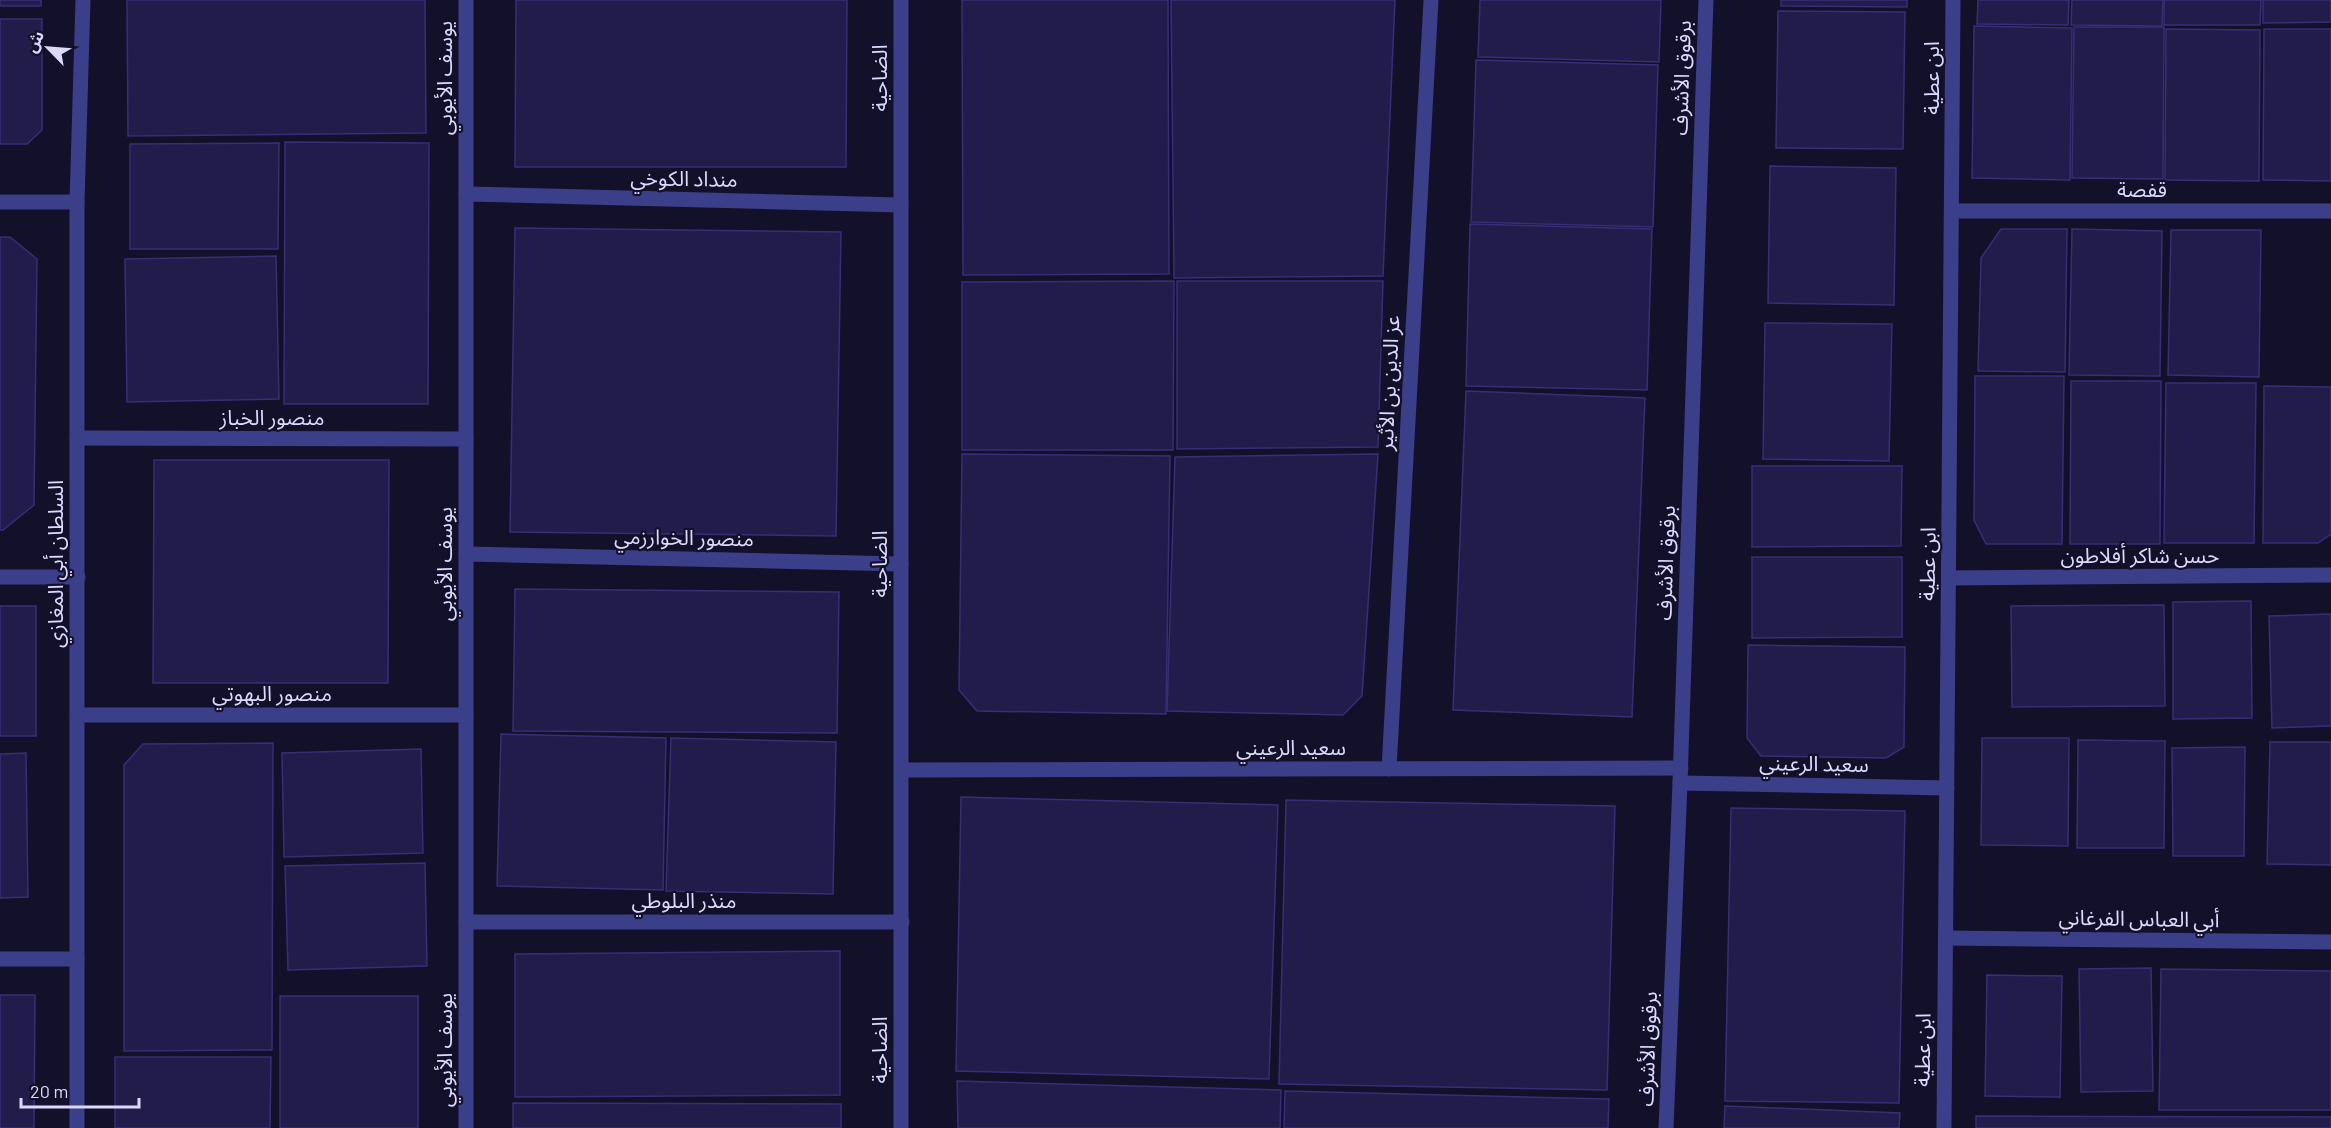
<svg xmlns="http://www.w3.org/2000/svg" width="2331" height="1128" font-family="Barlow,'Noto Sans Arabic',sans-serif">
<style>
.building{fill:#221c4b;stroke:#372e77;stroke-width:1.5}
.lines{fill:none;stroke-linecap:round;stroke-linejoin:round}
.minor{stroke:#3b3e89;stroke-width:15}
.labels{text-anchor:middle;stroke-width:4.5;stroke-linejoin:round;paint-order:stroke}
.street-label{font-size:21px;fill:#dbd9ff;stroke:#13102a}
</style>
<rect width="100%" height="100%" fill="#13102a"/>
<!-- building -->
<g class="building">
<rect x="0" y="0" width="41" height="6"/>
<polygon points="127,0 425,0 426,133 128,136"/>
<polygon points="516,0 847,0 846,167 515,167"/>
<polygon points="962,0 1168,0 1169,274 963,275"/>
<polygon points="1171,0 1395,0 1383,276 1174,278"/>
<polygon points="1480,0 1661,0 1659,62 1478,57"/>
<polygon points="1781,0 1907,0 1907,7 1781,6"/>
<polygon points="1978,0 2069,0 2068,25 1977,24"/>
<polygon points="2072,0 2163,0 2162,26 2071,25"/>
<polygon points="2164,0 2261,0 2260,25 2164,25"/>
<polygon points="2263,0 2331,0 2331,22 2263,23"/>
<polygon points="1778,11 1905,12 1903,149 1776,148"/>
<polygon points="0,19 42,19 42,130 27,144 0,144"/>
<polygon points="1974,26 2072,28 2070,180 1972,178"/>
<polygon points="2074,27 2164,27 2163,179 2072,178"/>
<polygon points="2166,29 2260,30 2259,181 2165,180"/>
<polygon points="2264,29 2331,29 2331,181 2263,180"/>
<polygon points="1476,60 1658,65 1653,227 1471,222"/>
<polygon points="285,142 429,143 428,404 284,404"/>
<polygon points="279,143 278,249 130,249 130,144"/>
<polygon points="1770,166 1896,168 1894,305 1768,303"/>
<polygon points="1470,224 1652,229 1647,390 1466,386"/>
<polygon points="515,228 841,232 836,536 510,532"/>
<polygon points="2001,229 2067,229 2065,372 1978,371 1981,258"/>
<polygon points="2072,229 2162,231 2160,376 2069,375"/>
<polygon points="2171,230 2261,230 2259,377 2168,375"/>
<polygon points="0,237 10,237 37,259 34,505 3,530 0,530"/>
<polygon points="276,256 279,399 127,402 125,259"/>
<polygon points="1174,281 1173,450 962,450 962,282"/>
<polygon points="1177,281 1383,281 1378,447 1177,449"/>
<polygon points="1765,323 1892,324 1889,461 1763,459"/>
<polygon points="1975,376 2064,376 2062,544 1986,544 1974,520"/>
<polygon points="2071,381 2161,381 2160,544 2070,544"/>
<polygon points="2166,383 2256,383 2254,543 2164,543"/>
<polygon points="2264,386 2331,387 2331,534 2318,543 2263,543"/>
<polygon points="1466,391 1645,398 1632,717 1453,710"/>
<polygon points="962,454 1170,456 1166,714 977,711 959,690"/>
<polygon points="1378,454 1362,696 1343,715 1167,711 1175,457"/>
<polygon points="154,460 389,460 388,683 153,683"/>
<polygon points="1752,466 1902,466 1901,546 1752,547"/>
<polygon points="1752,557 1902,557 1902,637 1752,638"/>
<polygon points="515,589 839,592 837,733 513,731"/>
<polygon points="2251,601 2252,718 2173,719 2173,602"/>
<polygon points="2164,605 2165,706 2012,707 2011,606"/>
<rect x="0" y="606" width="36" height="130"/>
<polygon points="2331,614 2331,726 2272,728 2269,616"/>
<polygon points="1748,645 1905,647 1904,747 1886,758 1761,756 1747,738"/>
<polygon points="501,734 666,738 663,890 497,886"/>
<polygon points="671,738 836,742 833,894 666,891"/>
<polygon points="1982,738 2069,738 2068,846 1981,845"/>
<polygon points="2078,740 2165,741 2164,848 2077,848"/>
<polygon points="2270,742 2331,742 2331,865 2267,864"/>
<polygon points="273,743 272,1050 124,1051 124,765 143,744"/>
<polygon points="2245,747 2244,856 2173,856 2172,748"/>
<polygon points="421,749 423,853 284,857 282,753"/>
<polygon points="26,753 28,897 0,898 0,754"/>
<polygon points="961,797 1278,805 1269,1079 956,1071"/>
<polygon points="1286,800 1615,806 1607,1090 1279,1084"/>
<polygon points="1731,808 1905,811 1899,1103 1725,1101"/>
<polygon points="425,863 427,966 288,970 285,866"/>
<polygon points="840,951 840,1095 515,1097 515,954"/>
<polygon points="2151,968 2153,1091 2081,1092 2079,969"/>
<polygon points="2161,969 2331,971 2331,1110 2159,1110"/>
<polygon points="1987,975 2062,976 2060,1097 1985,1096"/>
<polygon points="0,995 35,995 34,1128 0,1128"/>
<rect x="280" y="996" width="138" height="132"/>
<polygon points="115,1057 271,1057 270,1128 115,1128"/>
<polygon points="957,1081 1281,1090 1280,1128 958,1128"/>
<polygon points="1285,1091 1609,1099 1608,1128 1284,1128"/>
<polygon points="513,1103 841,1104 841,1128 513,1128"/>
<polygon points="1725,1106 1900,1113 1899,1128 1724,1128"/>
<polygon points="1976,1116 2331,1117 2331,1128 1976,1128"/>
</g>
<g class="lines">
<!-- minor -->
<g class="minor">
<polyline points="466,0 466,1128"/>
<polyline points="466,194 901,205"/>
<polyline points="0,202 77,202"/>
<polyline points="1953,211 2331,211"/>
<polyline points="77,438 466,439"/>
<polyline points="466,554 901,564"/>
<polyline points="0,577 78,577"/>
<polyline points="1949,578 2331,575"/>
<polyline points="77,715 466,715"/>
<polyline points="1389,769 1431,0"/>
<polyline points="902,770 1681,768"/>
<polyline points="1680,783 1947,788"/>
<polyline points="466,922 902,922"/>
<polyline points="1946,938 2331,942"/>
<polyline points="0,959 77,959"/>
<polyline points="77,1128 77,202 83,0"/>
<polyline points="901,1128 901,0"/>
<polyline points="1666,1128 1680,783 1706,0"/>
<polyline points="1944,1128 1953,0"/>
</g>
</g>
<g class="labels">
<!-- street labels -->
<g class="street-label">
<text transform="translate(445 78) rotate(-90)" y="7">يوسف الأيوبي</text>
<text transform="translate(880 78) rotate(-90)" y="7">الضاحية</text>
<text transform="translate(1682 78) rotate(-88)" y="7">برقوق الأشرف</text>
<text transform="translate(1932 78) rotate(-90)" y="7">ابن عطية</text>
<text transform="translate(684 179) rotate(1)" y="7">منداد الكوخي</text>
<text x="2142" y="197">قفصة</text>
<text transform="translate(1389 383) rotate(-87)" y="7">عز الدين بن الأثير</text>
<text x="272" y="425">منصور الخباز</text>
<text transform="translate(684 538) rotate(1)" y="7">منصور الخوارزمي</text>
<text x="2140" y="563">حسن شاكر أفلاطون</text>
<text transform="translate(1666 563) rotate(-88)" y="7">برقوق الأشرف</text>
<text transform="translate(56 564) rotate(-90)" y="7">السلطان أبي المغازي</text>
<text transform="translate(445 564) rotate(-90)" y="7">يوسف الأيوبي</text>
<text transform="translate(880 564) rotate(-90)" y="7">الضاحية</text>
<text transform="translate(1928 564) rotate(-89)" y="7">ابن عطية</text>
<text x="272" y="701">منصور البهوتي</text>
<text x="1291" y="755">سعيد الرعيني</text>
<text transform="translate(1814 764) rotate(1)" y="7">سعيد الرعيني</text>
<text x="684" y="908">منذر البلوطي</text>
<text transform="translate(2139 919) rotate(1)" y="7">أبي العباس الفرغاني</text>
<text transform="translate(1648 1049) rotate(-88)" y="7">برقوق الأشرف</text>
<text transform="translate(445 1050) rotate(-90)" y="7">يوسف الأيوبي</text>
<text transform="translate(880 1050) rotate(-90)" y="7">الضاحية</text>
<text transform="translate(1923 1050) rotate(-89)" y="7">ابن عطية</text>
</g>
</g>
<!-- north arrow -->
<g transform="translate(48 48) rotate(295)" stroke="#13102a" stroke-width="4.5" paint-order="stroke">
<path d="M0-4.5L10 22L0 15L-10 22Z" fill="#dbd9ff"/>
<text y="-9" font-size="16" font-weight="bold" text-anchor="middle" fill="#dbd9ff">ش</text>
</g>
<!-- scale -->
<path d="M21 1098v9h118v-9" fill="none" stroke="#dbd9ff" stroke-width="3"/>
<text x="30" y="1098" font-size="18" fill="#dbd9ff" stroke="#13102a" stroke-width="4.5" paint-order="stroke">20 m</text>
</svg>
